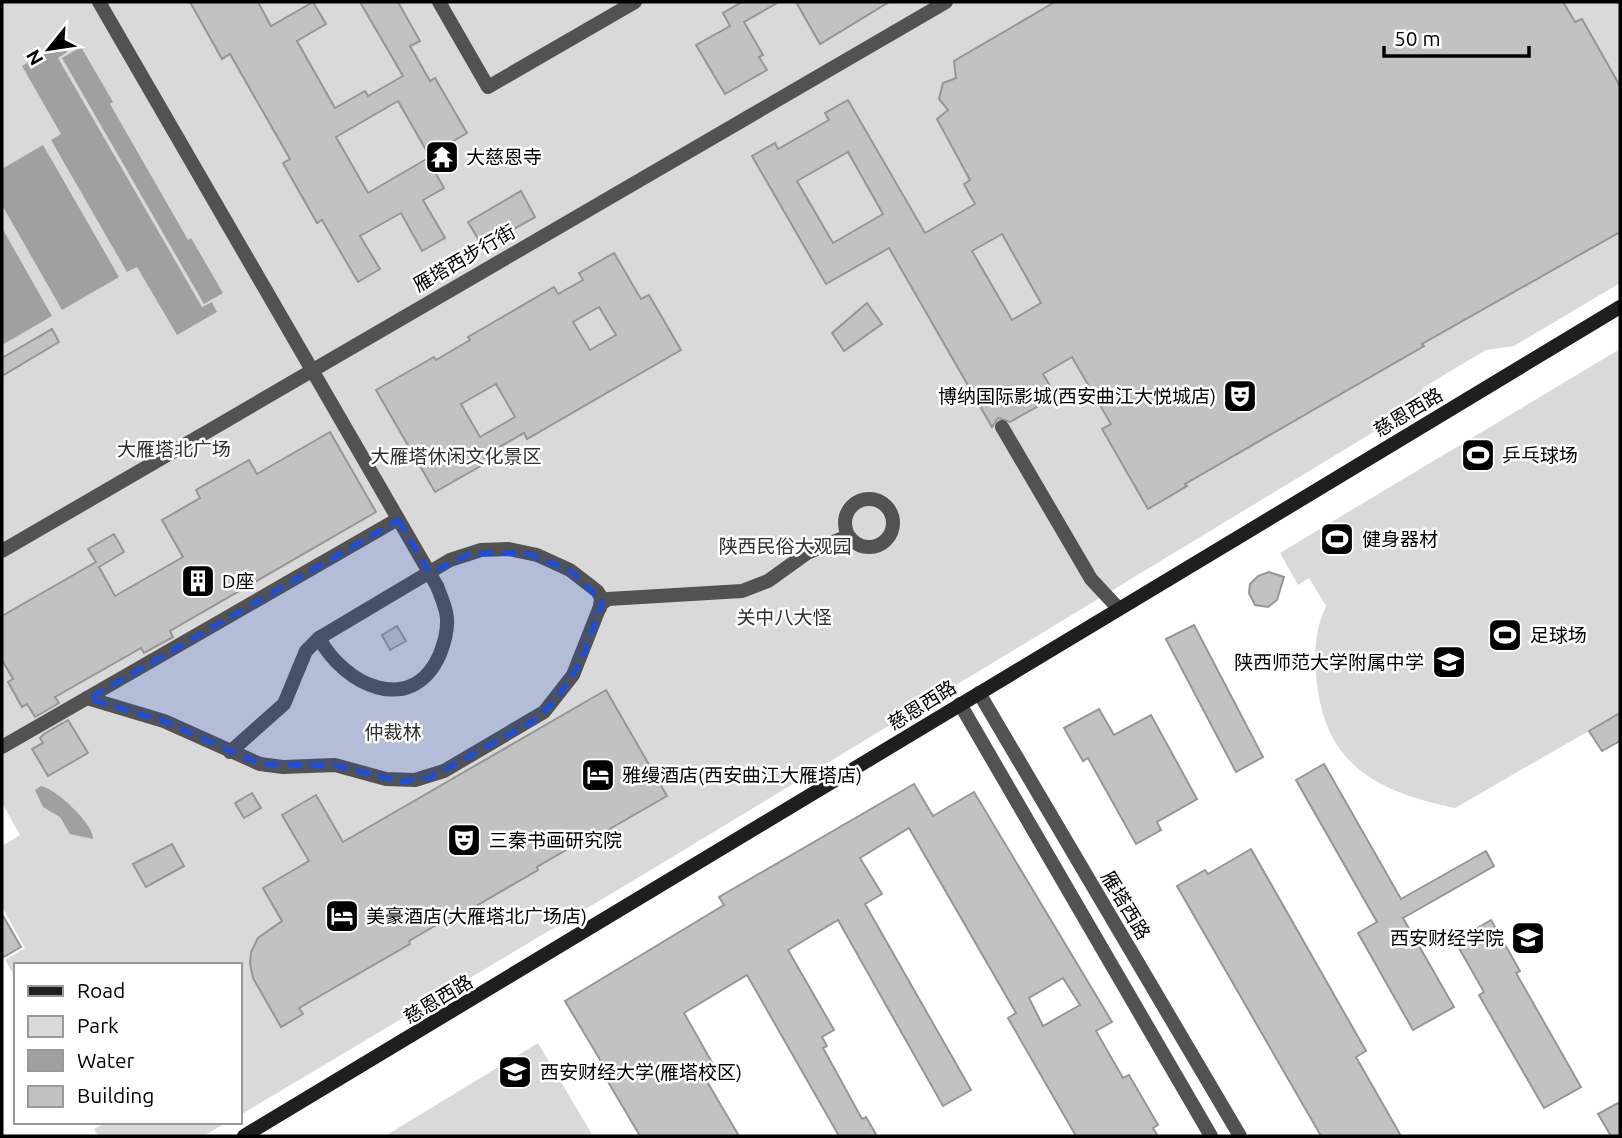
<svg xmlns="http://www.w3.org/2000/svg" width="1622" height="1138" font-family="Ubuntu,'Noto Sans SC',sans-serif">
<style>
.green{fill:#d9d9d9}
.water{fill:#a0a0a0}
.building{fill:#c2c2c2;stroke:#969696;stroke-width:2;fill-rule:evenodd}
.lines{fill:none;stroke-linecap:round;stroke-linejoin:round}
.pedestrian{stroke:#525252;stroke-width:14}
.minor{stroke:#525252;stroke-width:14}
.tertiary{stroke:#525252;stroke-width:14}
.secondary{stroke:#1f1f1f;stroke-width:14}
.marked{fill:#1d4ed8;fill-opacity:0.2;stroke:#1d4ed8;stroke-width:5;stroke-dasharray:14 9;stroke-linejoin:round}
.labels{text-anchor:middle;stroke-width:5;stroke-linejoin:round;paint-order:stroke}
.poi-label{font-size:19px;fill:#000;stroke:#fff;text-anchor:start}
.street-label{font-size:19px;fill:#000;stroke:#fff}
.park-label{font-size:19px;fill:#303030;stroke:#fff}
</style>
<rect width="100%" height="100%" fill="#fff"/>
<!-- green -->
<g class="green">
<polygon points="2,2 1620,2 1620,283 1514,346 1486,350 1424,387 1413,408 641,876 240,1115 240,965 16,965 16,978 5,960 25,948 2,907 2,846 20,835 2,803"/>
<path d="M 1620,349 L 1620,713 L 1455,808 C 1380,792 1327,768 1317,684 C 1314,655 1314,632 1326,606 L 1309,578 L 1298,585 L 1280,553 Z"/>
<polygon points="538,1043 593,1136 385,1136"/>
<polygon points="107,1122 227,1122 204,1136 98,1136 94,1129"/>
</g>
<!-- water -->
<g class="water">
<polygon points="62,43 67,52 58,58 202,307 212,302 217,312 177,335 137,267 127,272 51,140 61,134 22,66"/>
<polygon points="81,47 113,102 110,104 188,240 191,238 223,293 204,304 62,58"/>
<polygon points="43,145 119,277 62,310 2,205 2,169"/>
<polygon points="2,228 52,316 2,345"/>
<path d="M 41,786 C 55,788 95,825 93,839 L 70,834 L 60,817 L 43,807 L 35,790 Z"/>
</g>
<!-- building -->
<g class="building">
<path d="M 190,2 L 258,2 L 271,26 L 313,2 L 326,24 L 297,41 L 335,108 L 365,91 L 368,96 L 403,76 L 360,2 L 398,2 L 420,41 L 410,46 L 430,81 L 435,78 L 467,133 L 445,146 L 453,161 L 435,172 L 444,188 L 423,200 L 445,238 L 422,251 L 401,213 L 360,236 L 380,269 L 358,282 L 322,220 L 317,223 L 283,163 L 290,159 L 230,54 L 222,59 ZM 398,101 L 430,157 L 368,193 L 336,137 Z"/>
<polygon points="742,2 779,2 744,22 763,55 759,57 767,70 725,94 696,45 730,26 723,13"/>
<polygon points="796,2 889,2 820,44"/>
<path d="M 1055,2 L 1563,2 L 1575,22 L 1582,19 L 1620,86 L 1620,232 L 1422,344 L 1424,346 L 1185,484 L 1187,486 L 1148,509 L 1102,429 L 1111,424 L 1072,357 L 1043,374 L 1056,396 L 1010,422 L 998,418 L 992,427 L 889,248 L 826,284 L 752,156 L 775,143 L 778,149 L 829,120 L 825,113 L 848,100 L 925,233 L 975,204 L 964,184 L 970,180 L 937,119 L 948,110 L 939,99 L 943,83 L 956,78 L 954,61 ZM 848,152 L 883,214 L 833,243 L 797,181 ZM 1002,234 L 1041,303 L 1012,320 L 972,251 Z"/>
<polygon points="521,191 535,217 486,245 483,240 480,242 468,222"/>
<path d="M 614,253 L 641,299 L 649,295 L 681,350 L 527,439 L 524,433 L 489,453 L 493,459 L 435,492 L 376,390 L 434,357 L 436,360 L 470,340 L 468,337 L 554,287 L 558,294 L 583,280 L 579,273 ZM 599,307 L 616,335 L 590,350 L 573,322 ZM 496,384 L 515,417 L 480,437 L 461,404 Z"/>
<polygon points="867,303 882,324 844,351 832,333"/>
<polygon points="52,329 59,342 2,376 2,358"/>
<polygon points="330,432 376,512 170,631 173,637 144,653 141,648 55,697 59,703 35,717 27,704 22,707 8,682 13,679 2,660 2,616 96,562 88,549 114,534 124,552 99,567 115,596 183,557 162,520 200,498 196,490 249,460 257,474"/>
<polygon points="1269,572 1284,577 1277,600 1268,607 1255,605 1249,593 1250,584 1258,576"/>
<polygon points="1194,625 1263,757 1236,772 1166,639"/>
<polygon points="397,626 406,641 390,650 382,635"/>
<polygon points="606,690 667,796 580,846 578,843 537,867 538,870 452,920 450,917 409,941 410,944 299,1008 303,1014 281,1027 253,978 250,963 251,952 258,938 282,921 263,888 309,861 282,815 316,795 343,842"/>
<polygon points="1099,709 1114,735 1151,715 1197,799 1157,822 1161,830 1136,844 1088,758 1083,761 1064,728"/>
<polygon points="1620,713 1620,741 1602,751 1589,731"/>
<polygon points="68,720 88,753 48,776 32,749 43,743 40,738 44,734"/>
<polygon points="1324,764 1401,899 1486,851 1494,866 1403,918 1454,1007 1413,1030 1358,933 1377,922 1296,780"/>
<path d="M 914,784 L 933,816 L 974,792 L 1112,1022 L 1096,1031 L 1123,1078 L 1129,1075 L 1158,1125 L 1153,1128 L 1158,1136 L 1076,1136 L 1008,1018 L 1016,1013 L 909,828 L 860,858 L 882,894 L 865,904 L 971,1090 L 943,1106 L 838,920 L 788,950 L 834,1030 L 822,1037 L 827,1046 L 823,1048 L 862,1119 L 866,1117 L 877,1136 L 839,1136 L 747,975 L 684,1013 L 714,1066 L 702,1073 L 739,1136 L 640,1136 L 604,1075 L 608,1073 L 565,1001 L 724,905 L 719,897 ZM 1063,978 L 1080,1005 L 1043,1026 L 1029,998 Z"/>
<polygon points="252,793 261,808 244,818 235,803"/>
<polygon points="172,844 184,866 146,887 133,864"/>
<polygon points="1251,849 1366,1051 1356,1057 1401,1136 1321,1136 1177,886 1205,870 1208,874"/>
<polygon points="2,914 21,947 2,958"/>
<polygon points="1491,920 1520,971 1516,973 1581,1087 1544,1108 1479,995 1484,992 1455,941"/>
<polygon points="1620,1102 1620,1136 1611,1136 1598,1114"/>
</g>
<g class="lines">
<!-- pedestrian -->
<g class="pedestrian">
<path d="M 99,2 L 437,586 C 440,594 444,603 446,612 C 449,625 445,641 440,654 C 412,718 344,685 319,638"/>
<circle cx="869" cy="523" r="24"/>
<polyline points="87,698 164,721 260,764 283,767 335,765 386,779 415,780 444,771 544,712 573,675 601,604 608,599 742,591 768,581 807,553 848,536"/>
<polyline points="230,752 284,704 306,651 319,638 450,560 481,550 509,549 537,555 570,570 597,591 601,597 600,608"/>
</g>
<!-- minor -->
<g class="minor">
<polyline points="439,2 488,87 635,2"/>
<polyline points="1002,427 1091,579 1118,608"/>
<polyline points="2,551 946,2"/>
<polyline points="2,747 398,519"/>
</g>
<!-- tertiary -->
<g class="tertiary">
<polyline points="979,693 1240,1136"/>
<polyline points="960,704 1211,1136"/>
</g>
<!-- secondary -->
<path class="secondary" d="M 244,1136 C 704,863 1161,583 1620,307"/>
</g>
<!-- marked area -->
<path class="marked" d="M 398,519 L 429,572 L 469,553 L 525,552 L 570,570 L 602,601 L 581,660 L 556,699 L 532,721 L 430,777 L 400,781 L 335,765 L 260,764 L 164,721 L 87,698 Z"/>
<!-- icons -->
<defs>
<g id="temple-square" transform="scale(1.75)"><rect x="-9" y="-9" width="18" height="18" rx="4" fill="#000" stroke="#fff"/><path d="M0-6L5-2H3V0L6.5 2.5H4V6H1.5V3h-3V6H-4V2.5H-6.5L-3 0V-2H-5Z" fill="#fff"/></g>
<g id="theatre-square" transform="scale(1.75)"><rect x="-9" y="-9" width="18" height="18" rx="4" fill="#000" stroke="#fff"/><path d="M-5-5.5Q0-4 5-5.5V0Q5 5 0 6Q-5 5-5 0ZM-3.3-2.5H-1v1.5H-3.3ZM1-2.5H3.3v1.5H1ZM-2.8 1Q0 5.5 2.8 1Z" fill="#fff"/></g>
<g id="stadium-square" transform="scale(1.75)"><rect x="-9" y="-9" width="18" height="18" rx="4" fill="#000" stroke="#fff"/><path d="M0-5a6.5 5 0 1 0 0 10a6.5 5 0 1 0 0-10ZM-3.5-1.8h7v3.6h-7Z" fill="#fff"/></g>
<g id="building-square" transform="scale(1.75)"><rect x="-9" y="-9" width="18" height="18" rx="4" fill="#000" stroke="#fff"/><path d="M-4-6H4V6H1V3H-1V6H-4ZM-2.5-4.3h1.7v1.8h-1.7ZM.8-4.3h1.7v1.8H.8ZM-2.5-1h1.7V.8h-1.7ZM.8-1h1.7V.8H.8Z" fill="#fff"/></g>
<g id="school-square" transform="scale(1.75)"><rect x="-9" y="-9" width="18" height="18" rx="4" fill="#000" stroke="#fff"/><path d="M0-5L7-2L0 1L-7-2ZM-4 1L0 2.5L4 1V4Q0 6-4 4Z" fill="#fff"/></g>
<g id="hotel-square" transform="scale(1.75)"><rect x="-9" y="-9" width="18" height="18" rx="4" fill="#000" stroke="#fff"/><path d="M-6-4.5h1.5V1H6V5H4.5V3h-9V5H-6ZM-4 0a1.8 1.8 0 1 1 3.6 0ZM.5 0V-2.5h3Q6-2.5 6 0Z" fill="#fff"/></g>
<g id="university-square" transform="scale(1.75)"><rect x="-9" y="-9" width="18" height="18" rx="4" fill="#000" stroke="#fff"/><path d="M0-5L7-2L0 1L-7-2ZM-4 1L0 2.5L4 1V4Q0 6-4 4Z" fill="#fff"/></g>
</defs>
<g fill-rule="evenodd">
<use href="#temple-square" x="442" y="157"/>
<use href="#theatre-square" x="1240" y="396"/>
<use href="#stadium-square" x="1478" y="455"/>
<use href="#stadium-square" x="1337" y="539"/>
<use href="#building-square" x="198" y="581"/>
<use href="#stadium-square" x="1505" y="635"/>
<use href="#school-square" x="1449" y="662"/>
<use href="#hotel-square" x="598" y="775"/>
<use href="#theatre-square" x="464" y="840"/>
<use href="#hotel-square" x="342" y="916"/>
<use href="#school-square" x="1528" y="938"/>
<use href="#university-square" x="515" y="1072"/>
</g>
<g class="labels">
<!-- poi labels -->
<g class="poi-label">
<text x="466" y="164">大慈恩寺</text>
<text x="1216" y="403" text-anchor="end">博纳国际影城(西安曲江大悦城店)</text>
<text x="1502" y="462">乒乓球场</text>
<text x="1362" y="546">健身器材</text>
<text x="222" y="588">D座</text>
<text x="1530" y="642">足球场</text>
<text x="1424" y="669" text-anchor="end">陕西师范大学附属中学</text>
<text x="622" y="782">雅缦酒店(西安曲江大雁塔店)</text>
<text x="489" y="847">三秦书画研究院</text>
<text x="366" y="923">美豪酒店(大雁塔北广场店)</text>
<text x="1504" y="945" text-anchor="end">西安财经学院</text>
<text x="540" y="1079">西安财经大学(雁塔校区)</text>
</g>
<!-- street labels -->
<g class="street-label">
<text transform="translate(464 258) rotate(-30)" y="7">雁塔西步行街</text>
<text transform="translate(1408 412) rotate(-31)" y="7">慈恩西路</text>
<text transform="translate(922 705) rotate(-32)" y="7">慈恩西路</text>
<text transform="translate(1126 905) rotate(59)" y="7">雁塔西路</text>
<text transform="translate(438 999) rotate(-31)" y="7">慈恩西路</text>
</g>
<!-- park labels -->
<g class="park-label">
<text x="174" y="456">大雁塔北广场</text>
<text x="456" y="463">大雁塔休闲文化景区</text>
<text x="785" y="553">陕西民俗大观园</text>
<text x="784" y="624">关中八大怪</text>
<text x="393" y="739">仲裁林</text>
</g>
</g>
<!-- border -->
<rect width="1622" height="1138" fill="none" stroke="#000000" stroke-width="7"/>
<!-- legend -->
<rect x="14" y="963" width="228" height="161" fill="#ffffff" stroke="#999999" stroke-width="2"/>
<rect x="28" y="986" width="35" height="10" fill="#1f1f1f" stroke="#999999" stroke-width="2"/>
<text x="77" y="998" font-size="21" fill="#000000">Road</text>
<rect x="28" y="1016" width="35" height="21" fill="#d9d9d9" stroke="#999999" stroke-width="2"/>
<text x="77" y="1033" font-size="21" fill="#000000">Park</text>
<rect x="28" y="1050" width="35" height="21" fill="#a0a0a0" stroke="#999999" stroke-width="2"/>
<text x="77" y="1068" font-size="21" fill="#000000">Water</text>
<rect x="28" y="1086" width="35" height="21" fill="#c2c2c2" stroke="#999999" stroke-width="2"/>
<text x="77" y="1103" font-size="21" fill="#000000">Building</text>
<!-- north arrow -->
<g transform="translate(49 49) rotate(240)" stroke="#ffffff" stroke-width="5" paint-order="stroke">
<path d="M0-5L12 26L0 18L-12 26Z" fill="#000000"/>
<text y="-10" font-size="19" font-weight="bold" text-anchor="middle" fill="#000000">N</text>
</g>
<!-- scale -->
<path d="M1384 46v10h145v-10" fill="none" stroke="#000000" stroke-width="3.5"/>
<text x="1394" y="46" font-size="21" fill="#000000" stroke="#ffffff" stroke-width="5" paint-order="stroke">50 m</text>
</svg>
